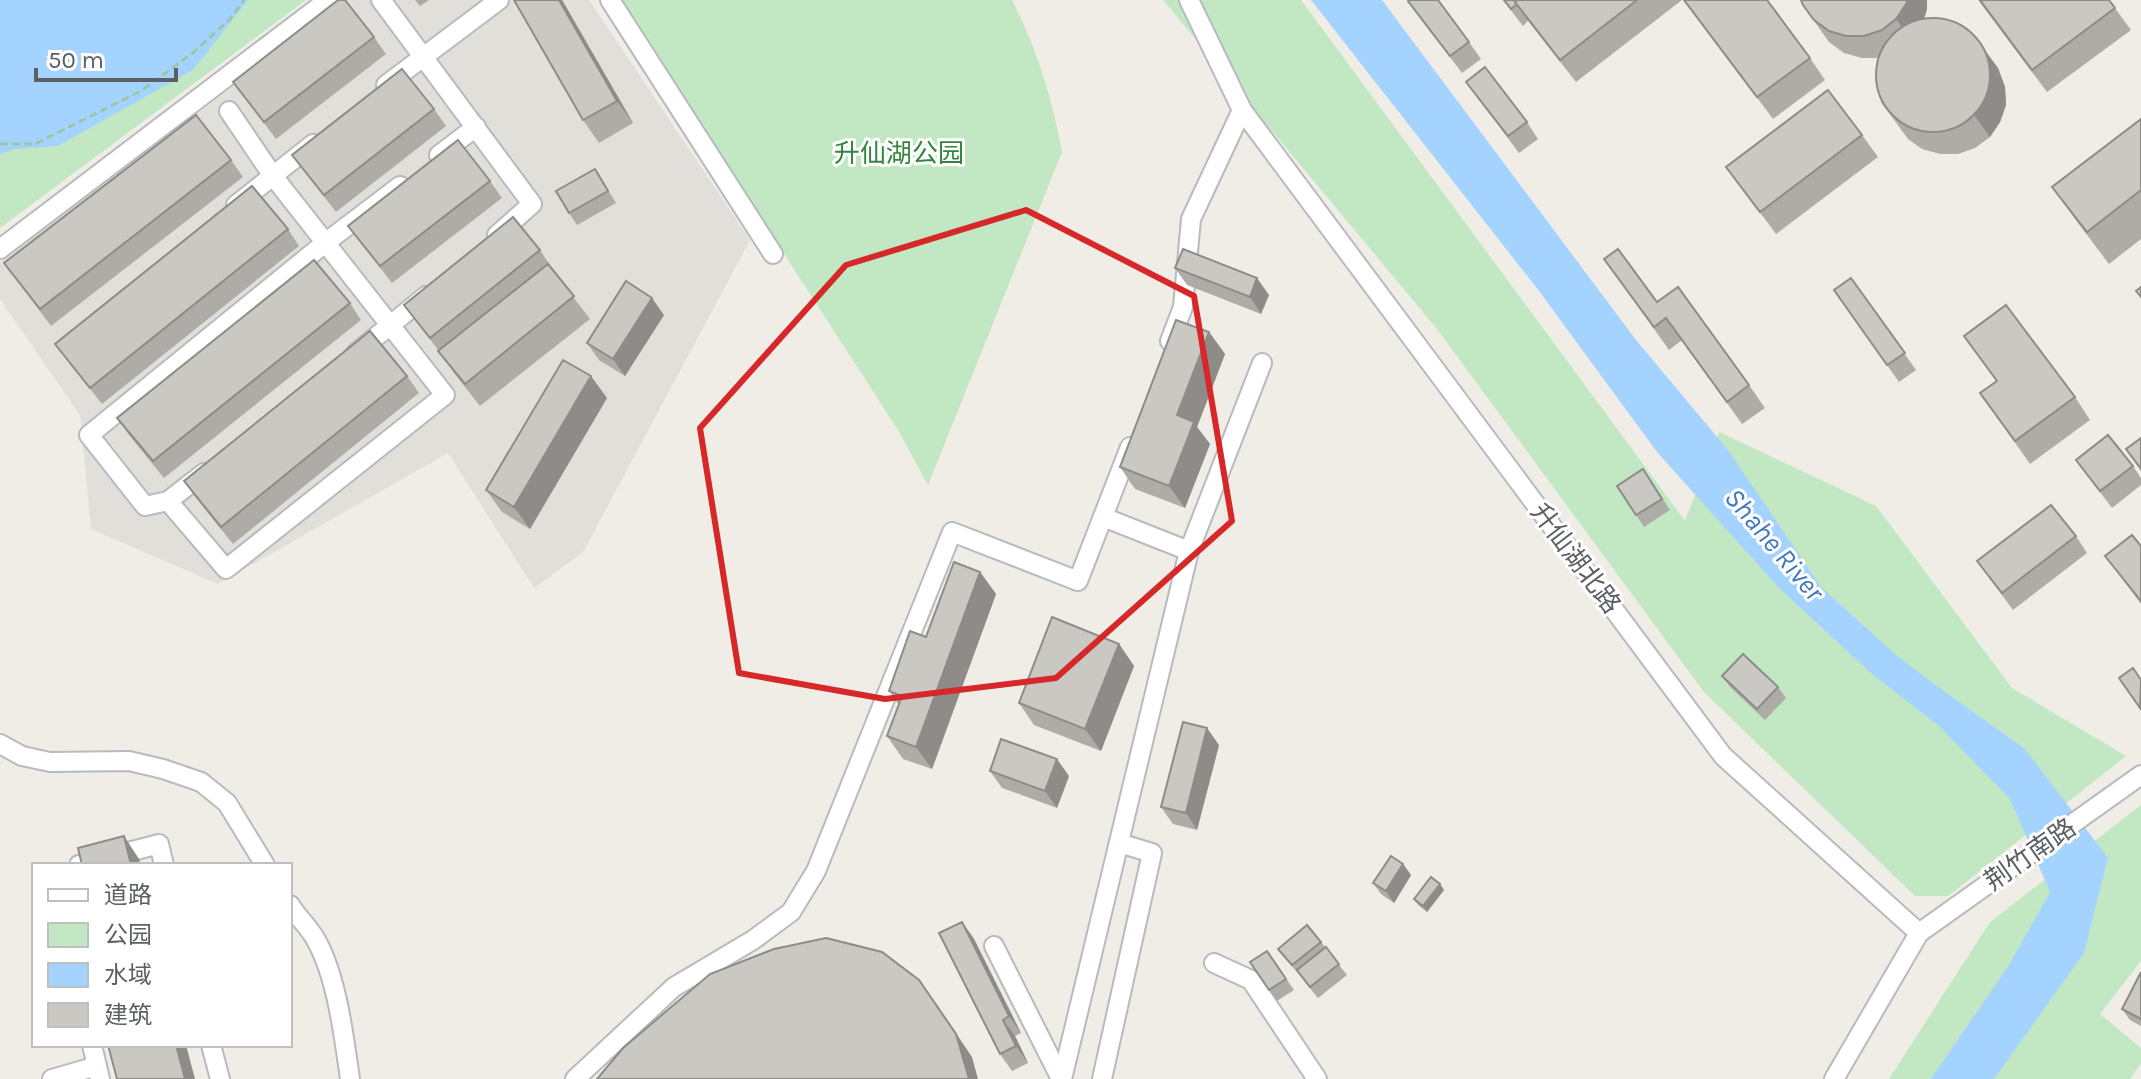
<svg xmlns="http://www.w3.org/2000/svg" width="2141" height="1079" font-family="Karla,'Noto Sans SC',sans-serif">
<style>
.industrial{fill:#e0dfd9}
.green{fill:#c1e7c3}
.water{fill:#a5d3ff}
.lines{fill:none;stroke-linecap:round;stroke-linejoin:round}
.minor-casing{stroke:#b7babf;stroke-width:22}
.path{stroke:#9ac7a9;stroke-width:3;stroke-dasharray:8 4;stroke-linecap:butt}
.minor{stroke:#fff;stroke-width:18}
.wall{fill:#aeaca7}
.shaded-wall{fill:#8d8c88}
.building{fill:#cac8c2;stroke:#8d8c88;stroke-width:2}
.marked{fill:none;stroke:#d62828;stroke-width:6;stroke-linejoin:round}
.labels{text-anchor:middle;stroke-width:6;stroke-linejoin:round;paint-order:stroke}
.park-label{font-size:26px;fill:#34843c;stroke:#fff}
.street-label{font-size:26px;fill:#5c6065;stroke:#fff}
.water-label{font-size:28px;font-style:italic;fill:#4378bb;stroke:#fff}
</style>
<rect width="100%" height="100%" fill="#efede5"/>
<!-- industrial -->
<polygon class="industrial" points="348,0 589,0 750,240 583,552 534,588 448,453 218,584 91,529 80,415 0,299 0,262"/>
<!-- green -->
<g class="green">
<polygon points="0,0 306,0 0,228"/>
<path d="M 620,0 L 1012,0 C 1037,49 1052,98 1062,152 L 928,485 L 898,430 Z"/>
<polygon points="1163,0 1301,0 1685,521 1719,432 1876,506 2012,688 2126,756 1948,896 1915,896 1704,692 1437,329"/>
<polygon points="2141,805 2141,961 2100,1014 2141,1048 2141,1063 2130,1079 1889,1079 1990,922"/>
</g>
<!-- water -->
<g class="water">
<polygon points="0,0 248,0 193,70 58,146 15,149 0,154"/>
<polygon points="1311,0 1382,0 1636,340 1728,450 1821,587 1895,654 1930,681 2025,749 2108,858 2084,953 1994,1079 1931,1079 2009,965 2050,892 2010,799 1938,725 1873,675 1779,588 1657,452 1539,291"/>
</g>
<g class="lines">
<!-- minor casing -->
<g class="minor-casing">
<g id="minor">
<polyline points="381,0 532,204 497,235"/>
<polyline points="610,0 773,254"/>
<polyline points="1189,0 1242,110 1723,756 1919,933"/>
<polyline points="386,85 499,0"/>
<polyline points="439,155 476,127"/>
<polyline points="236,205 313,144"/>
<polyline points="0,249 328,0"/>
<polyline points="1170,341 1183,307 1191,219 1242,110"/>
<polyline points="356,353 426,296"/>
<polyline points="204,473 168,501 226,569 445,395 273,176 229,111"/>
<polyline points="168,501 145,506 89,435 325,243 400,186"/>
<polyline points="1103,517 1189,551"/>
<polyline points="0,744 22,756 50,762 129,761 163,769 201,782 227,803 265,865"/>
<polyline points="79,865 159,844 164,865"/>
<path d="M 290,905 C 298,918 310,928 316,940 C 337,977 344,1037 350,1079"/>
<polyline points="994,946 1061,1079"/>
<polyline points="1214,963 1251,980 1317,1079"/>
<polyline points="92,1045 100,1079"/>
<polyline points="211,1045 220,1079"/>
<polyline points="52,1079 97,1066"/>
<polyline points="575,1079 674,987 753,940 791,912 816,871 952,532 1078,581 1130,447"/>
<polyline points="1062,1079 1189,551 1262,363"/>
<polyline points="1102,1079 1152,853 1119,843"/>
<polyline points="1834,1079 1919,933 2141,775"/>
</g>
</g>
<!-- path -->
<polyline class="path" points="0,144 35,144 141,91 194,52 230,19 244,0"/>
<!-- minor -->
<use href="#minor" class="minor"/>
</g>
<!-- wall -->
<g class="wall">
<polygon points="415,0 429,0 420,6"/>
<polygon points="562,0 633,123 599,143 583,120"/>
<polygon points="1503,0 1682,0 1576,82 1528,21 1523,26"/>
<polygon points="1684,0 1810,58 1825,80 1773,119"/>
<polygon points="1801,0 1927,0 1927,9 1924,19 1998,68 2005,87 2006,105 2000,122 1990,137 1975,148 1958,154 1940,154 1922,149 1908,139 1881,102 1878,58 1862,58 1844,53 1829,42 1803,5"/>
<polygon points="1978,0 2109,0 2131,30 2047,92"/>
<polygon points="1408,1 1469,42 1481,59 1462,73"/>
<polygon points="374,37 386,54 276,139 233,82"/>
<polygon points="1466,82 1527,122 1538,139 1519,153"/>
<polygon points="434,109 446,126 336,212 292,155"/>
<polygon points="2141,119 2141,239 2109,264 2075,219 2052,187"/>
<polygon points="1862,135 1878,157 1776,234 1726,167"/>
<polygon points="231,160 243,177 51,326 4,263"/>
<polygon points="595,169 616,203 577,225 569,213"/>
<polygon points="490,181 502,198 392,283 348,226"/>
<polygon points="288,229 299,246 102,404 55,344"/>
<polygon points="540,250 555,273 590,319 480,406 454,373 439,351 404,305"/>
<polygon points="1175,268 1269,295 1261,314 1187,285"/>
<polygon points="1851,278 1916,370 1899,382 1834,290"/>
<polygon points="1620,281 1657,302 1749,385 1765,408 1742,424 1682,340 1669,350"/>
<polygon points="350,303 361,320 164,478 129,435 117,418"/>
<polygon points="664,315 625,376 599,360 587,343"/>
<polygon points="1209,332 1225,354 1197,427 1210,444 1185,508 1135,489 1120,467"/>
<polygon points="407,376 419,393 233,544 196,498 184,481"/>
<polygon points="1996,381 2075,397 2090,420 2030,464 1980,393"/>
<polygon points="607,398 530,529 502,512 486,490"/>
<polygon points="2076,460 2133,466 2141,478 2141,485 2112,508"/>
<polygon points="1643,469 1670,510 1644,527 1617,486"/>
<polygon points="2076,536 2087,553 2013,610 1977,561"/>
<polygon points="2141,546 2141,604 2105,556"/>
<polygon points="980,572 996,594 932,769 903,759 887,736 899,705 889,691 926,637"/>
<polygon points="1119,644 1134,666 1101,751 1034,725 1019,703"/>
<polygon points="1722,676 1778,687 1786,698 1765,720 1730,687"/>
<polygon points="1219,745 1197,830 1173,824 1161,807"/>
<polygon points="990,771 1069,776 1057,808 1002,788"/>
<polygon points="1403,864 1411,875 1394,903 1381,894 1373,883"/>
<polygon points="1440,884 1444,890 1427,912 1418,905 1414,899"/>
<polygon points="962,922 974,939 1021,1033 1015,1036 1028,1063 1012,1071 1000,1054"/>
<polygon points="1321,942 1347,975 1318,998 1278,949"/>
<polygon points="1267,951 1294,990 1277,1001 1250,962"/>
<polygon points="2141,972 2141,1026 2130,1020 2122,1009"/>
</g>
<!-- shaded-wall -->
<g class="shaded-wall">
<polygon points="559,0 562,0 633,123 617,101"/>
<polygon points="1908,0 1927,0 1927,9 1922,26 1912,41 1896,19"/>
<polygon points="1982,46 1998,68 2005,87 2006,105 2000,122 1990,137 1974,115"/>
<polygon points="1257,278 1269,295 1261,314 1250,297"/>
<polygon points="652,298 664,315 625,376 613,359"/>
<polygon points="1209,332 1225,354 1197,427 1210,444 1185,508 1169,486 1177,415"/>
<polygon points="591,376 607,398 530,529 514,507"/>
<polygon points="980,572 996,594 932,769 916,747"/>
<polygon points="1119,644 1134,666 1101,751 1085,729"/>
<polygon points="1207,728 1219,745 1197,830 1186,813"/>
<polygon points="1057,759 1069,776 1057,808 1045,791"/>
<polygon points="124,836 139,859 141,865 131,865"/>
<polygon points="1403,864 1411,875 1394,903 1386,891"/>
<polygon points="1440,884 1444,890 1427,912 1423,906"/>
<polygon points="962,922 974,939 1021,1033 1009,1016"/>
<polygon points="935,1002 972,1057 978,1079 969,1079"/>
<polygon points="1003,1020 1015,1036 1028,1063 1016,1046"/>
<polygon points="176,1045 186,1045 195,1079 185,1079"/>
</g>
<!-- building -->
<g class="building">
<polygon points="338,0 345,0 374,37 264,122 233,82"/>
<polygon points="514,0 559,0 617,101 583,120"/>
<polygon points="1409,0 1438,0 1469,42 1450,56 1408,1"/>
<polygon points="1504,0 1517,0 1515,2 1517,4 1511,9"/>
<polygon points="1517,0 1637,0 1560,60 1515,2"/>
<polygon points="1684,0 1767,0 1810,58 1757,97"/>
<polygon points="1801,0 1908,0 1906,4 1896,19 1882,30 1864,36 1846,36 1829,31 1814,20 1803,5"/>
<polygon points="1980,0 2109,0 2115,8 2032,70"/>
<circle cx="1933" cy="75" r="57"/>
<polygon points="1485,67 1527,122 1508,136 1466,82"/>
<polygon points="402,69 434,109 324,195 292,155"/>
<polygon points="1828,90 1862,135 1760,212 1726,167"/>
<polygon points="196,115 231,160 40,309 4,263"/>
<polygon points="2141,119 2141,190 2087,232 2052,187"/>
<polygon points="458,140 490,181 380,266 348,226"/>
<polygon points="595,169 608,191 569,213 556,191"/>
<polygon points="252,186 288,229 90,388 55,344"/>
<polygon points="513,217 540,250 430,338 404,305"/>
<polygon points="1183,249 1257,278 1250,297 1175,268"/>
<polygon points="1618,249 1657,302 1678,287 1749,385 1727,402 1666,318 1654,327 1604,259"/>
<polygon points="314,260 350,303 153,461 117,418"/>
<polygon points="548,264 574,296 465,384 438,351"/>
<polygon points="1851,278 1905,353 1887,365 1834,290"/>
<polygon points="626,281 652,298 613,359 587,343"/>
<polygon points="2141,287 2141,297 2136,291"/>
<polygon points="2006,305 2075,397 2015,441 1980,393 1997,381 1964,336"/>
<polygon points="1176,320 1209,332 1177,415 1194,422 1169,486 1120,467"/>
<polygon points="370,331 407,376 221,527 184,481"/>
<polygon points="563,360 591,376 514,507 486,490"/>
<polygon points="2108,435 2133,466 2100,491 2076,460"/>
<polygon points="2141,438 2141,469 2126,449"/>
<polygon points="1643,469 1662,499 1636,515 1617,486"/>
<polygon points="2051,505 2076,536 2002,593 1977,561"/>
<polygon points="2132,535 2141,546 2141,601 2105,556"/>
<polygon points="954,562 980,572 916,747 887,736 902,696 889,691 910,631 926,637"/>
<polygon points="1052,617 1119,644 1085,729 1019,703"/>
<polygon points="1743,654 1778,687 1757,709 1722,676"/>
<polygon points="2133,668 2141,680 2140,708 2119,678"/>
<polygon points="1183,722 1207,728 1186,813 1161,807"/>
<polygon points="1001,739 1057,759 1045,791 990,771"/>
<polygon points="124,836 131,865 82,865 78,848"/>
<polygon points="1391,856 1403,864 1386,891 1373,883"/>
<polygon points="1431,877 1440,884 1423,906 1414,899"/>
<polygon points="962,922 1009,1016 1003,1020 1016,1046 1000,1054 939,933"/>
<polygon points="1307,925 1321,942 1292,965 1278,949"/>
<polygon points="826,938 882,952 919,980 956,1034 969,1079 597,1079 623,1048 710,974 774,949"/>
<polygon points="1326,947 1339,964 1310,987 1297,970"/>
<polygon points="1267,951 1286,979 1269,990 1250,962"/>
<polygon points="2141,972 2141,1019 2122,1009"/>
<polygon points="108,1045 176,1045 185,1079 117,1079"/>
</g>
<!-- marked area -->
<path class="marked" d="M 1026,210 L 1194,296 L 1232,521 L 1056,678 L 885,699 L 739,673 L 700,428 L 846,265 Z"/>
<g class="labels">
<!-- park labels -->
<g class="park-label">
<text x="899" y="162">升仙湖公园</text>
</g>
<!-- street labels -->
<g class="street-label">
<text transform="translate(1576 558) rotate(53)" y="9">升仙湖北路</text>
<text transform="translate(2030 854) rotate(-35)" y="9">荆竹南路</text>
</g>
<!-- water labels -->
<g class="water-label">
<text transform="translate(1775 544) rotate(50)" y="10">Shahe River</text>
</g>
</g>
<!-- legend -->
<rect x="32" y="863" width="260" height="184" fill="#ffffff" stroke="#bebfc1" stroke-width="2"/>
<rect x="48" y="889" width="40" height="12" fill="#ffffff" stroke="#bebfc1" stroke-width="2"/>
<text x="104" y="903" font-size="24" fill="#5c6065">道路</text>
<rect x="48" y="923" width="40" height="24" fill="#c1e7c3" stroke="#bebfc1" stroke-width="2"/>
<text x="104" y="943" font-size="24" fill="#5c6065">公园</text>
<rect x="48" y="963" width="40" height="24" fill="#a5d3ff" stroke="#bebfc1" stroke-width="2"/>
<text x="104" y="983" font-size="24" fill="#5c6065">水域</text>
<rect x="48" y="1003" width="40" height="24" fill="#cac8c2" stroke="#bebfc1" stroke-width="2"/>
<text x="104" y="1023" font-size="24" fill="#5c6065">建筑</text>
<!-- scale -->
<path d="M36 68v12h140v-12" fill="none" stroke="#5c6065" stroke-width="4"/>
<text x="48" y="68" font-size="24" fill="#5c6065" stroke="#ffffff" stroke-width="6" paint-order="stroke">50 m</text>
</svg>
